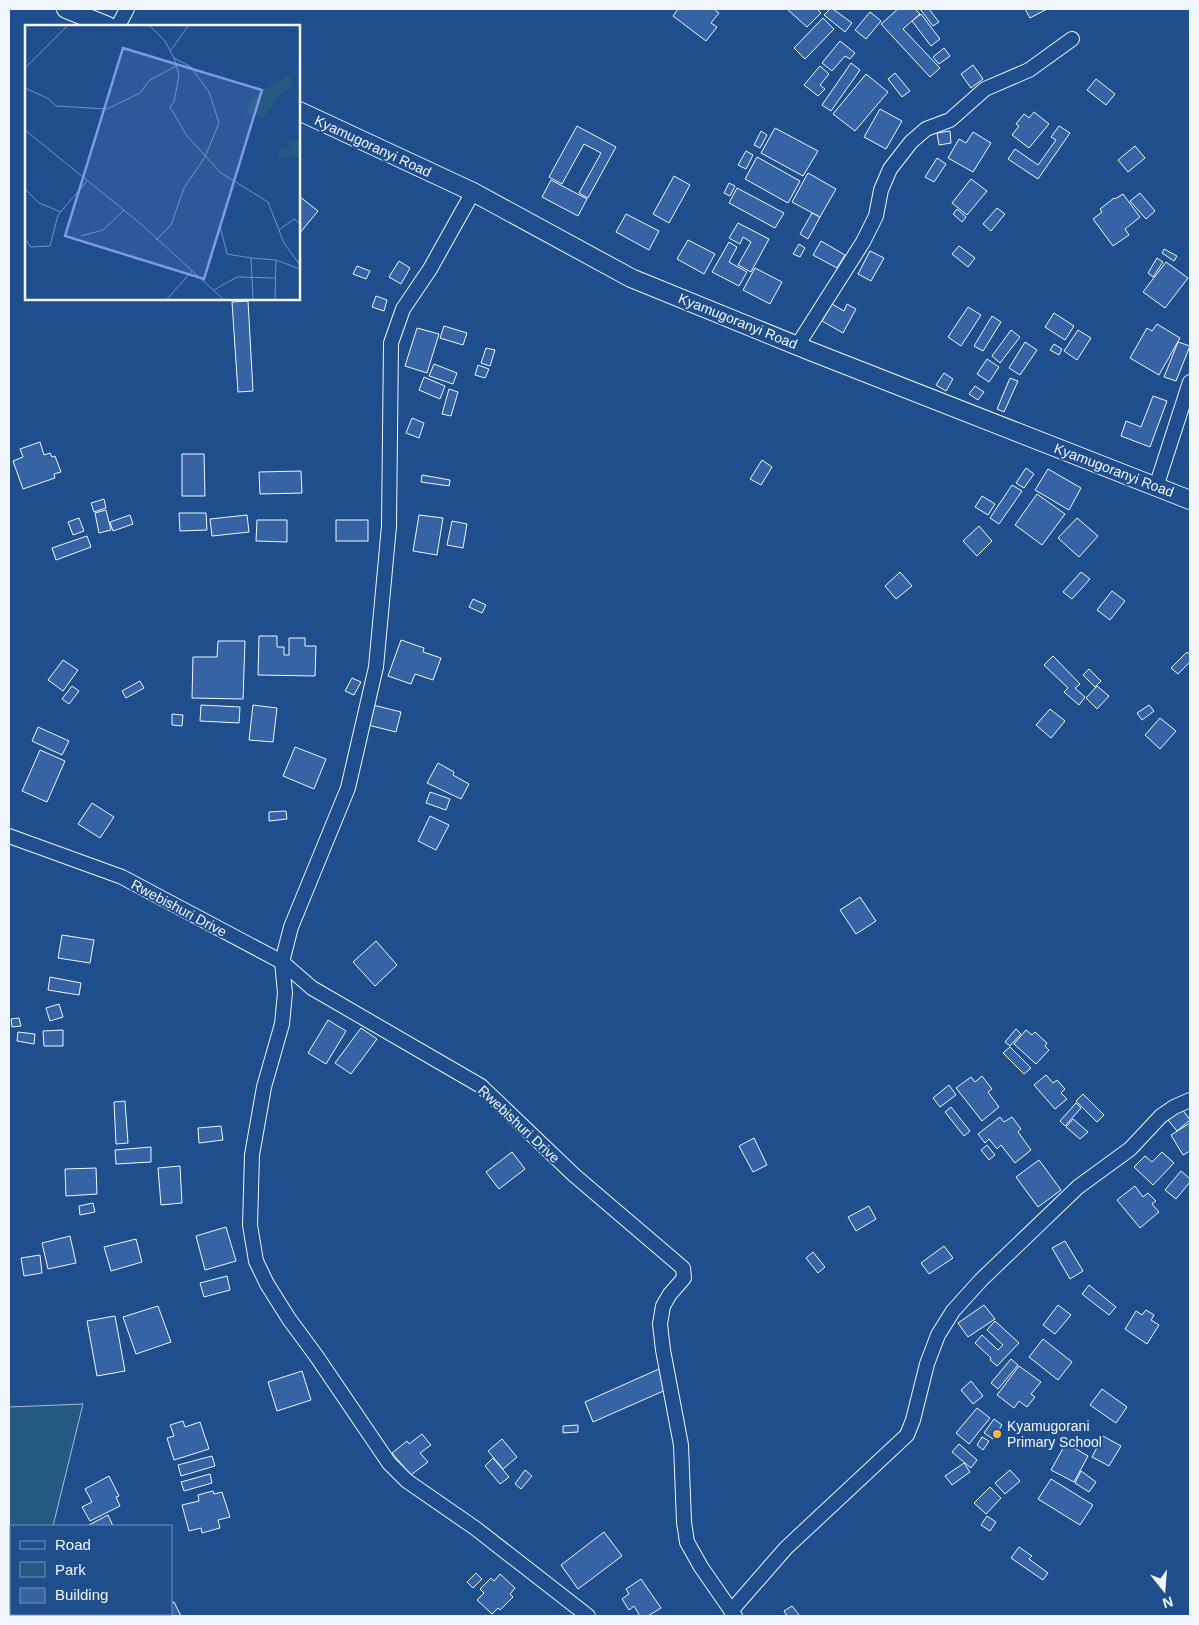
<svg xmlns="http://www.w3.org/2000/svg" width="1199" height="1625" font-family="Arial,sans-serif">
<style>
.green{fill:#245a82;stroke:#a8bbd7}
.building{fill:#3563a3;stroke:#f2f6ff}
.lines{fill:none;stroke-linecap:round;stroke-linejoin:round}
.minor-casing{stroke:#f2f6ff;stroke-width:16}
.tertiary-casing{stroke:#f2f6ff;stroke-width:20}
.minor{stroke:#1f4e8c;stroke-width:14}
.tertiary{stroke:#1f4e8c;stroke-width:18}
.poi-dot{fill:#ffb74d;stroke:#1f4e8c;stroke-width:2}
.labels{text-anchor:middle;stroke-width:4;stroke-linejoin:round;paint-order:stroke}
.street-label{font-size:14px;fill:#f2f6ff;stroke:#1f4e8c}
.poi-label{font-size:14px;fill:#f2f6ff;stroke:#1f4e8c;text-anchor:start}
.inset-road{fill:none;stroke:#7391ba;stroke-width:1}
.view{fill:#7d9aea;fill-opacity:0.15;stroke:#7d9aea;stroke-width:2.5}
.inset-edge{fill:none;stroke:#f2f6ff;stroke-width:2.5}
</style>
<rect width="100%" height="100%" fill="#1f4e8c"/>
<!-- green -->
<polygon class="green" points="83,1404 53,1526 11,1526 11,1599 9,1602 9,1407"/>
<!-- building -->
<g class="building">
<polygon points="678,9 717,9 715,10 719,13 711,23 717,27 706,41 673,16"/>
<polygon points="787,9 817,9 821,13 807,27"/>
<polygon points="830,9 833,9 852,23 845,32 824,15"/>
<polygon points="898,9 915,9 920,14 903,29 940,68 930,77 881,24"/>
<polygon points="920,9 929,9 939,22 933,26"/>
<polygon points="1025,9 1047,9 1030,18"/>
<polygon points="870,12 881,21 866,39 855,30"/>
<polygon points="921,14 940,39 931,46 912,21"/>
<polygon points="823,18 834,29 805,59 794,48"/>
<polygon points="840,41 855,53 850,59 845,56 832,71 822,63"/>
<polygon points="944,48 950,56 939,64 933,57"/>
<polygon points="851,63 860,70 831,111 822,105"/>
<polygon points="973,65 983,79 971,88 961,74"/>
<polygon points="820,66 829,74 820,85 825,89 818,96 804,85"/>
<polygon points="895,73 910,91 902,97 888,79"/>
<polygon points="866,74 888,92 855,131 833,114"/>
<polygon points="1096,79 1115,94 1106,105 1087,90"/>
<polygon points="880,109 902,121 886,149 864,137"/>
<polygon points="1034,112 1049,124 1029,148 1012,135 1019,126 1016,124 1024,114 1029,118"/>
<polygon points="577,126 616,147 588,198 579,193 601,153 584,144 562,184 549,177"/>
<polygon points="1059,126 1070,133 1038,179 1008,159 1015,149 1038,165 1056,140 1051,137"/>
<polygon points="775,128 818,151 803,176 761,153"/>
<polygon points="761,131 767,135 760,148 754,145"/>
<polygon points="950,131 951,143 939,145 937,133"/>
<polygon points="973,132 991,143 973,172 948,158 959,139 966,143"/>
<polygon points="1135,146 1145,158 1128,172 1118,160"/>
<polygon points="746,151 753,155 746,169 738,165"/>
<polygon points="757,157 800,181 788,203 745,179"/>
<polygon points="937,158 946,164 934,182 925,177"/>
<polygon points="808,173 836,189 820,217 792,202"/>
<polygon points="674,176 690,185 669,223 653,214"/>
<polygon points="971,179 987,191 967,215 952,203"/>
<polygon points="551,180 587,199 578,216 542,197"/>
<polygon points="729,183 735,186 730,196 724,193"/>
<polygon points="737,188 784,213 775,228 729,203"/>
<polygon points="1140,193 1155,211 1146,219 1130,201"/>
<polygon points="1123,194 1140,217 1125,229 1129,235 1113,246 1093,219 1102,212 1100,209 1114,198 1115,199"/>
<polygon points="299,196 318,211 299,234"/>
<polygon points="997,208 1005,214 991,231 983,224"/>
<polygon points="957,209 966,217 962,222 953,214"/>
<polygon points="812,213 820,217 808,239 800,234"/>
<polygon points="626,214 659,231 649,250 616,232"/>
<polygon points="738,223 769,239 751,272 738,265 751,242 743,237 740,244 729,238"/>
<polygon points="688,240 715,254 704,274 677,259"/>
<polygon points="821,241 845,255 837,268 813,255"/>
<polygon points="729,242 737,247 729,262 747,272 739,286 712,272"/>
<polygon points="799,244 805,248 800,257 793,254"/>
<polygon points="959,246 975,258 968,267 952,254"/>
<polygon points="1164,249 1177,256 1174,261 1162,253"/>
<polygon points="870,251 884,258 871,281 858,274"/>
<polygon points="1157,258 1163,262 1153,277 1148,273"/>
<polygon points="399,261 410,268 401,284 389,277"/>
<polygon points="1166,262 1188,278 1165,308 1143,292"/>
<polygon points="357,266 370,271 366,279 353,274"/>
<polygon points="755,268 782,282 770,304 743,290"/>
<polygon points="376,296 387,300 384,311 372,307"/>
<polygon points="248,301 253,391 238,392 232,302"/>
<polygon points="832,304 844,311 847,304 856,309 843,333 822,321"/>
<polygon points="968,307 981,315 961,346 948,337"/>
<polygon points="1054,313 1074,326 1065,340 1045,327"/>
<polygon points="992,316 1001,322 983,351 974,346"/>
<polygon points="1157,324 1180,338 1159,375 1130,358 1147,328 1152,331"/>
<polygon points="444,326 467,333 463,345 440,338"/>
<polygon points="417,328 439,334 427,373 405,366"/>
<polygon points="1011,330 1020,337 1000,363 992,356"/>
<polygon points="1078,330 1091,338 1077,360 1064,351"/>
<polygon points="1025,342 1037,350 1020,375 1009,368"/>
<polygon points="1178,342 1190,346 1176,381 1164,377"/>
<polygon points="1054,344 1062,349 1059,355 1050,350"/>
<polygon points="486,348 495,350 490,366 481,363"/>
<polygon points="987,359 999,367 989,382 977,374"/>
<polygon points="434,364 457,373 453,384 429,376"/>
<polygon points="478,365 489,369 485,378 475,375"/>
<polygon points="944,373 953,379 946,391 936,385"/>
<polygon points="424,377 445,386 440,399 419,390"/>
<polygon points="1010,378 1018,381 1004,412 997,409"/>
<polygon points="975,386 984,392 978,400 969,394"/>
<polygon points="449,389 458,392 451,416 442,414"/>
<polygon points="1153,396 1167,401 1150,447 1121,436 1126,421 1141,427"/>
<polygon points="412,418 424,423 419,438 406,433"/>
<polygon points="40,442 44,455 50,453 52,457 55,456 61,472 54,474 55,478 23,489 13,461 23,457 20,449"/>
<polygon points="182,454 204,454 205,496 182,496"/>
<polygon points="762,460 772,467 761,485 750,479"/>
<polygon points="1026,468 1034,474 1024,488 1016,483"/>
<polygon points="1048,469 1081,488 1069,510 1035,490"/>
<polygon points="301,471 302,493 260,494 259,472"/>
<polygon points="422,475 450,480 449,486 421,482"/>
<polygon points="1012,485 1022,491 999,524 990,518"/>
<polygon points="1037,494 1065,514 1042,545 1015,525"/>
<polygon points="982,496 995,504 988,515 975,507"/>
<polygon points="104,499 106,508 94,512 91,503"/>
<polygon points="106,510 111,530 99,533 95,513"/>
<polygon points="179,513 206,513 207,530 180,531"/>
<polygon points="130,515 133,524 113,531 110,522"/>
<polygon points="247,515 249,532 212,536 210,519"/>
<polygon points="419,515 443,518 437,555 413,551"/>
<polygon points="79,518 84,531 73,535 68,522"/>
<polygon points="1077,518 1098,536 1079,557 1058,538"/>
<polygon points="257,520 287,520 287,542 256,541"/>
<rect x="336" y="520" width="32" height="21"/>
<polygon points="452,521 467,524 463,548 447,545"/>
<polygon points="979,526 992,541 977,556 963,541"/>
<polygon points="87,536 91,547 56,560 52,548"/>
<polygon points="900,572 912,586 896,599 885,586"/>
<polygon points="1081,572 1090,579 1072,599 1063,592"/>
<polygon points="1112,591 1125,601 1110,620 1097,610"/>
<polygon points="473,599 486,605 482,613 469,607"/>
<polygon points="259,636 277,636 277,647 284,647 284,655 289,655 289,638 305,638 305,646 316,646 315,676 258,675"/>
<polygon points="401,640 424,648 423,652 441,658 433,680 415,674 411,684 388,676"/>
<polygon points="218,641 245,641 243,699 192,698 193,657 217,657"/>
<polygon points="1187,652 1190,655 1190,662 1178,674 1171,668"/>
<polygon points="1053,656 1080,684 1075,688 1085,697 1079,705 1064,692 1068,688 1044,665"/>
<polygon points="63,660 78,670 63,691 48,680"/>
<polygon points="1089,669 1101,681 1095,687 1083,675"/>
<polygon points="352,678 361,682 354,695 345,691"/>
<polygon points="140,681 144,688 126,698 122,691"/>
<polygon points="72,686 79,691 69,704 62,699"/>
<polygon points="1097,686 1109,696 1097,709 1086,698"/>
<polygon points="201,705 240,707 239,723 200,721"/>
<polygon points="253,705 277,708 273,742 249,740"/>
<polygon points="373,705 401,712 396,732 368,725"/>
<polygon points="1149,705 1154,711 1142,720 1137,713"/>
<polygon points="1050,709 1065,721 1051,738 1036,725"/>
<polygon points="172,714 183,715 182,726 172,725"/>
<polygon points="1160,718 1176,731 1160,749 1145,735"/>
<polygon points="38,727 69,741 62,755 32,741"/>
<polygon points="295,747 326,759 314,789 283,776"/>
<polygon points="40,750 65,761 47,802 22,791"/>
<polygon points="438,763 454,772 453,775 469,784 461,799 427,783"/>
<polygon points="430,792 450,799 446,810 426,803"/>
<polygon points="92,803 114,817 100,838 78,824"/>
<polygon points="286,811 287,819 269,821 269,812"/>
<polygon points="430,816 449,825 436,850 418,841"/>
<polygon points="860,897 876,921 856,934 840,910"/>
<polygon points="62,935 94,940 90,963 58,958"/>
<polygon points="376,941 397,965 375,986 353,962"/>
<polygon points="50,977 81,983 79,995 48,990"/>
<polygon points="59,1004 63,1017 50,1021 46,1008"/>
<polygon points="19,1018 21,1026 12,1027 11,1019"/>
<polygon points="328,1020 346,1031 326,1064 308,1053"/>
<polygon points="361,1028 377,1039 351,1074 335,1063"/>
<polygon points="1016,1029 1021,1034 1010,1046 1005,1042"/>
<polygon points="63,1030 63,1046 44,1046 43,1031"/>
<polygon points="1026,1030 1032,1035 1035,1032 1047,1043 1045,1046 1049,1050 1036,1064 1014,1044"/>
<polygon points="18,1032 35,1034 34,1044 17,1041"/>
<polygon points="1010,1047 1031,1068 1024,1074 1003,1053"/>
<polygon points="1046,1075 1053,1083 1057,1080 1065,1089 1061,1093 1067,1099 1055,1109 1034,1085"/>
<polygon points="982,1076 992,1089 988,1092 999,1107 982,1121 956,1088 971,1077 975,1082"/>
<polygon points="949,1085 956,1095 940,1107 933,1098"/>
<polygon points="1083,1094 1104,1115 1097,1122 1076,1101"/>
<polygon points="125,1101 128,1143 116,1144 114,1102"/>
<polygon points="1076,1103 1081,1108 1065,1126 1060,1121"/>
<polygon points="951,1107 970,1131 964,1136 945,1112"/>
<polygon points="1182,1109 1190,1120 1177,1131 1168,1120"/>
<polygon points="1000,1117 1004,1122 1012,1117 1021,1129 1018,1132 1031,1150 1015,1163 1001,1145 997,1149 989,1139 985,1143 978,1134"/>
<polygon points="1073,1119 1088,1132 1080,1139 1066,1127"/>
<polygon points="1190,1123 1190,1151 1183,1155 1171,1135"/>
<polygon points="221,1126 223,1140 199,1143 198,1128"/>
<polygon points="754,1138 767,1165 753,1172 739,1146"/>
<polygon points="987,1145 995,1155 989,1160 981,1150"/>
<polygon points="151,1147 151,1162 116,1164 115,1150"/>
<polygon points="512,1152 525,1169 499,1189 486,1172"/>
<polygon points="1162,1152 1174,1163 1153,1185 1134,1167 1145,1156 1152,1162"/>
<polygon points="1039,1160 1061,1190 1038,1207 1016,1177"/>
<polygon points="180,1166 182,1203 161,1205 158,1168"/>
<polygon points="96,1168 97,1194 66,1196 65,1169"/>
<polygon points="1181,1171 1190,1179 1190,1182 1176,1199 1165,1190"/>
<polygon points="1135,1186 1143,1197 1148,1193 1156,1201 1152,1204 1159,1212 1140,1228 1117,1200"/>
<polygon points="93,1203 95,1212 80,1215 79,1206"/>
<polygon points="869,1206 876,1219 856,1231 848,1217"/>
<polygon points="226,1227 236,1261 205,1270 196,1236"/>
<polygon points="70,1236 76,1263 48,1269 42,1243"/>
<polygon points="136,1239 142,1262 111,1271 104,1247"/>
<polygon points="1065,1241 1083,1271 1070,1279 1052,1248"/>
<polygon points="944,1246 953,1258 929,1274 921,1263"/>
<polygon points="813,1252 825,1267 818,1273 806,1258"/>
<polygon points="40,1255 42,1273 24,1276 21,1258"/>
<polygon points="227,1276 230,1290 204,1297 200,1283"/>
<polygon points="1089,1285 1116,1307 1109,1315 1082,1294"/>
<polygon points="984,1305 995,1319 968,1337 958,1323"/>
<polygon points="1058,1305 1071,1315 1055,1334 1043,1325"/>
<polygon points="158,1306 171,1342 136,1354 123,1317"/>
<polygon points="1146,1310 1154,1315 1151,1320 1159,1325 1147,1344 1125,1329 1136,1311 1142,1315"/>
<polygon points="115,1316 125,1371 97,1376 87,1321"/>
<polygon points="995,1321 1019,1343 997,1366 990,1360 991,1358 975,1343 982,1335 998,1350 1003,1345 987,1330"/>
<polygon points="1043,1339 1072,1362 1058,1380 1029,1357"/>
<polygon points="1011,1359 1018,1365 998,1389 991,1383"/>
<polygon points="1019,1366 1041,1382 1031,1394 1035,1397 1027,1407 1019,1401 1014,1408 997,1395"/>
<polygon points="659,1369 668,1389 593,1422 585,1402"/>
<polygon points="302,1371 311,1400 277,1411 268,1382"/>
<polygon points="971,1381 983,1396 973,1404 961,1390"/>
<polygon points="1102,1389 1127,1407 1116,1423 1090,1405"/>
<polygon points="977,1408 990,1418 969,1444 956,1433"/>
<polygon points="994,1419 1002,1425 993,1439 984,1433"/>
<polygon points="183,1421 185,1427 200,1422 209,1449 174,1460 167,1438 174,1436 170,1425"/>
<polygon points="578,1425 578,1432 563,1433 563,1426"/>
<polygon points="422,1434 431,1445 420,1453 428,1462 411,1475 392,1453 407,1441 409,1444"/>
<polygon points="1103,1436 1121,1446 1109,1466 1092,1457"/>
<polygon points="982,1437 989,1441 983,1450 977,1445"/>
<polygon points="502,1439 517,1457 503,1469 488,1451"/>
<polygon points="1066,1443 1088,1456 1074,1482 1051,1470"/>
<polygon points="959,1444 977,1460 971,1468 952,1452"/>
<polygon points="212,1456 215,1466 181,1476 178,1465"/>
<polygon points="493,1458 509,1477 500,1484 485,1466"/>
<polygon points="964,1463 970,1472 952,1485 945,1476"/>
<polygon points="525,1470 532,1476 521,1489 515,1484"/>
<polygon points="1010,1470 1020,1481 1005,1494 995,1483"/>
<polygon points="1081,1471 1096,1482 1089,1492 1075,1483"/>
<polygon points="210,1474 212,1483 184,1491 181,1482"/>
<polygon points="109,1476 119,1496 116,1497 120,1506 90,1521 82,1507 92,1502 85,1489"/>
<polygon points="1051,1479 1093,1505 1080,1525 1038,1499"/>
<polygon points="990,1487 1001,1498 986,1514 974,1503"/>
<polygon points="213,1491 214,1494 222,1492 230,1517 218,1520 220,1528 202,1533 201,1528 189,1531 182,1505 199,1501 198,1495"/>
<polygon points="108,1515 113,1526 90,1526 89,1525"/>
<polygon points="987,1516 996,1522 990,1531 981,1525"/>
<polygon points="604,1532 622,1556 578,1589 561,1565"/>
<polygon points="1019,1547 1032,1556 1029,1559 1048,1573 1043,1580 1011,1558"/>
<polygon points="476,1573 482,1579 473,1588 467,1582"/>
<polygon points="500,1574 515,1588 510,1594 513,1597 500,1610 498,1608 492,1614 477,1600 484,1593 480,1589 491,1578 494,1581"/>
<polygon points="641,1579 661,1608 648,1616 640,1616 634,1606 629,1610 622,1599 629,1594 626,1589"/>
<polygon points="174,1602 181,1616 150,1616 155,1614 171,1614 171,1603"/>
<polygon points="792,1606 800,1616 787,1616 784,1611"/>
</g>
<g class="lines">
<!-- minor casing -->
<g class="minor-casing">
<g id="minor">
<polyline points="118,26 127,9"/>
<polyline points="473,192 430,269 403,309 391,343 389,526 376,667 348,788 291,927 282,962 285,993 282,1024 264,1087 252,1155 250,1225 256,1261 267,1284 289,1319 317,1357 389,1463 407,1481 475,1528 588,1616"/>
<polyline points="797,346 863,242 876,216 881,190 890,169 911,142 926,129 950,120 985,89 1029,70 1072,39"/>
<polyline points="1156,487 1190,382"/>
<polyline points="9,836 122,877 282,962 312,988 481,1086 574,1175 683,1268 684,1278 670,1294 663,1306 660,1324 663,1350 681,1445 684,1522 687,1542 701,1567 735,1616"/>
<polyline points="731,1611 786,1548 907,1435 913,1420 927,1364 938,1335 953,1311 981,1280 1078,1187 1130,1149 1161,1116 1174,1107 1190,1100"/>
</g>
</g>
<!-- tertiary casing -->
<g class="tertiary-casing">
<g id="tertiary">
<polyline points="66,9 108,26"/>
<polyline points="299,111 473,192 631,278 810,351 1190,500"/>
</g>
</g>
<!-- minor -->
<use href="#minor" class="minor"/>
<!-- tertiary -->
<use href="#tertiary" class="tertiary"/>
</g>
<!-- markers -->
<circle class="poi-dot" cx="997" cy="1434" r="5"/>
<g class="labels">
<!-- street labels -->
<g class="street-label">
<text transform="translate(373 146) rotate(25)" y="5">Kyamugoranyi Road</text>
<text transform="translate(738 321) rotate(22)" y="5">Kyamugoranyi Road</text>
<text transform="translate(1114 470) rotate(21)" y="5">Kyamugoranyi Road</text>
<text transform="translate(179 908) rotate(28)" y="5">Rwebishuri Drive</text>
<text transform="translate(519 1124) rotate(43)" y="5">Rwebishuri Drive</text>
</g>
<!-- poi labels -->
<g class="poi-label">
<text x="1007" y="1431">Kyamugorani<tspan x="1007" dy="16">Primary School</tspan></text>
</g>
</g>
<!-- overview -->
<g transform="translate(25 25)">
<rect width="275" height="275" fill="#1f4e8c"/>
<path d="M 264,49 L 269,60 L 253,72 L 239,93 L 219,88 L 229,71 ZM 275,114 L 275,132 L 253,133 L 255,124 L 264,123 L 264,115 Z" fill="#245a82"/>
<path class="inset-road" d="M 125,1 L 140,16 L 149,33 L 166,42 L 184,67 L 194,98 L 180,132 L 159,163 L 146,200 L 131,215M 146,25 L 163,1M 149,33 L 154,50 L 149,77 L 145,82 L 162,111 L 196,148 L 243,177 L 259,218 L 275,240M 0,43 L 42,1M 0,63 L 24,74 L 31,81 L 82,84 L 115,68 L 125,55 L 151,41M 0,105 L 116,199 L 198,274M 0,164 L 14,178 L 36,187M 195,201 L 202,229 L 226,233 L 228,274M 254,205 L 269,194 L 275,199M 56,211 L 78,205 L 99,185M 0,214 L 6,222 L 25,221 L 33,190 L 62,156M 226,233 L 251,235 L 275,244M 189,265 L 212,252 L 250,253M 142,274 L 167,246M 250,274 L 251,236"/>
<path class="view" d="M 98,23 L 237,65 L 179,254 L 40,211 Z"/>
<rect width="275" height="275" class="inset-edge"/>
</g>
<!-- border -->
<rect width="1199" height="1625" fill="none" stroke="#f2f6ff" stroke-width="20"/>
<!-- legend -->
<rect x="10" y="1525" width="162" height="90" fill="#1f4e8c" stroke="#7391ba"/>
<rect x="20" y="1541" width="25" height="8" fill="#1f4e8c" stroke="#7391ba"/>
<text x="55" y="1550" font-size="15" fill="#f2f6ff">Road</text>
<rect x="20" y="1562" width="25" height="15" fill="#245a82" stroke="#7391ba"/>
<text x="55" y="1575" font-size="15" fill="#f2f6ff">Park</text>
<rect x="20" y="1588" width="25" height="15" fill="#3563a3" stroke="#7391ba"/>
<text x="55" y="1600" font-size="15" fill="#f2f6ff">Building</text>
<!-- north arrow -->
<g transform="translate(1164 1590) rotate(163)" stroke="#1f4e8c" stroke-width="4" paint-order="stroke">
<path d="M0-4L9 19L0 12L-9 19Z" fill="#f2f6ff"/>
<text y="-8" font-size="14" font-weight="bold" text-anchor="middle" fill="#f2f6ff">N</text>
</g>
</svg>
